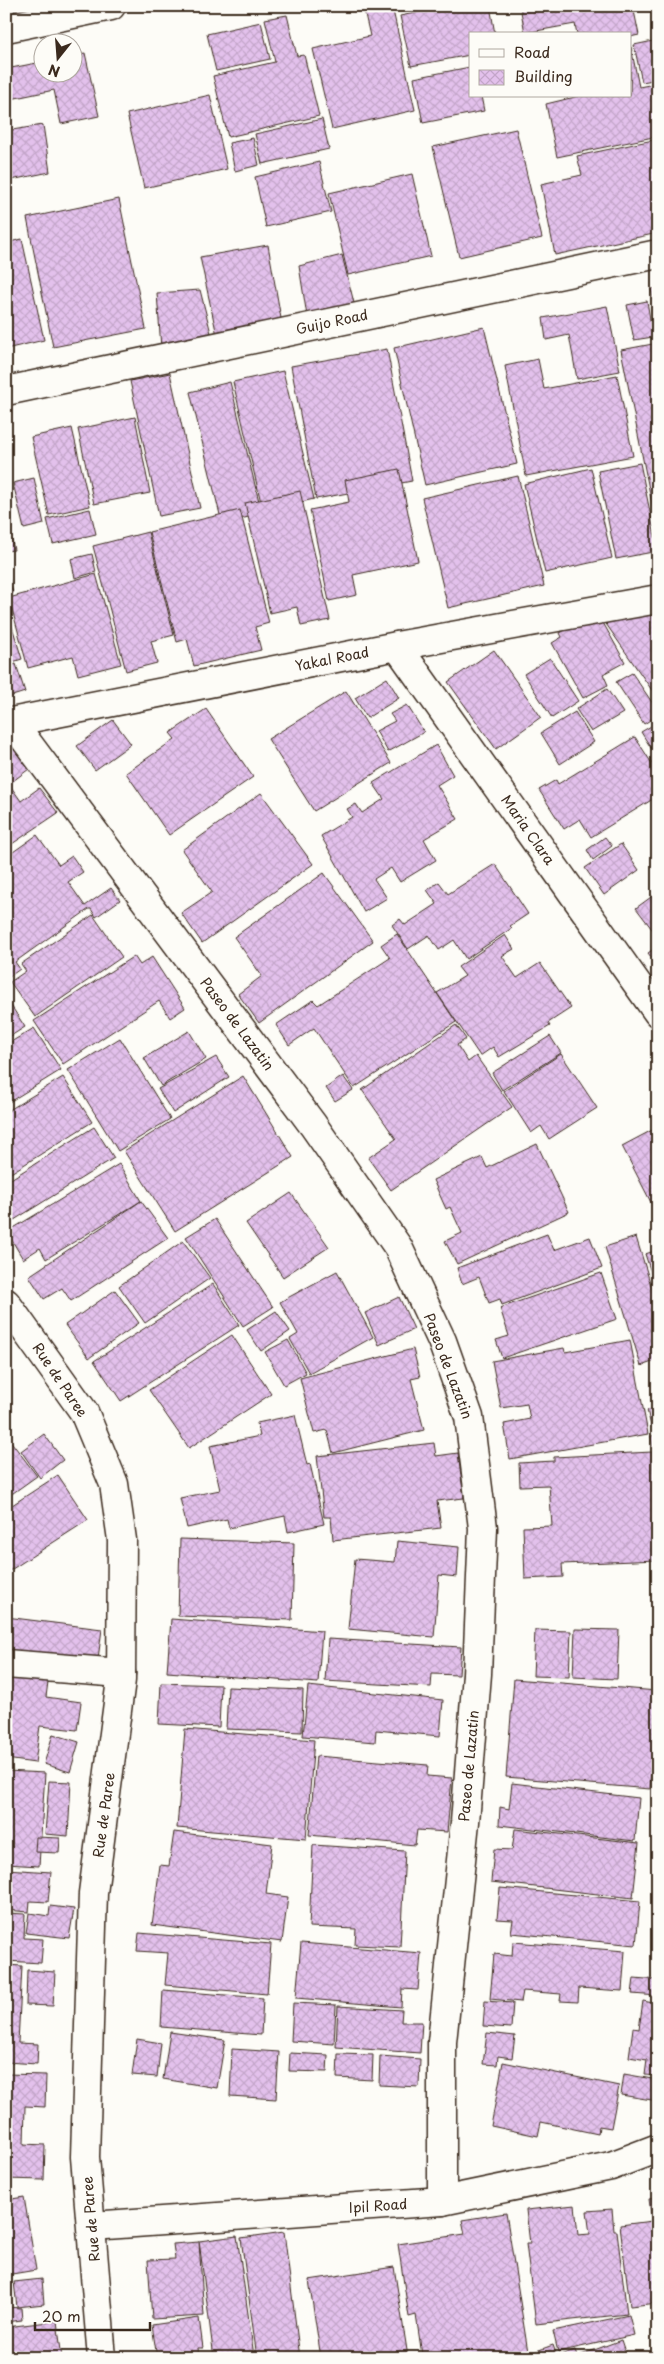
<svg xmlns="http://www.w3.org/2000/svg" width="664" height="2364" font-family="'Playpen Sans',sans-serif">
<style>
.building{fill:url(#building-cross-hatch);stroke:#3b2a1e}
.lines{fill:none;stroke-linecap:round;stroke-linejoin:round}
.minor-casing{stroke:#3b2a1e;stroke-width:31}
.minor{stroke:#fdfcf7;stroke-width:28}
.labels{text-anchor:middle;stroke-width:4;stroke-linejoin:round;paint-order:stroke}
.street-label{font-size:14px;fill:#3b2a1e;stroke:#fdfcf7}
</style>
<defs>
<pattern id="building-cross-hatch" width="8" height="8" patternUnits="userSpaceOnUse" patternTransform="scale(1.25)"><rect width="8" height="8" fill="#e3c1ec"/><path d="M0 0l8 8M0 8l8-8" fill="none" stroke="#c4a6ca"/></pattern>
</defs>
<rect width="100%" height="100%" fill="#fdfcf7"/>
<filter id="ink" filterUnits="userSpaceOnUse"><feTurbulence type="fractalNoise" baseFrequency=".02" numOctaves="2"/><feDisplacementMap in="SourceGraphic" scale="10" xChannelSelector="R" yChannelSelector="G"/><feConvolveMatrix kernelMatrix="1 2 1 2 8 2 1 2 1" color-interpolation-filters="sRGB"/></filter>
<g filter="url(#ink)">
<!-- building -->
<g class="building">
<polygon points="380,6 392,6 415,110 332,129 313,49 370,36 364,10"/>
<polygon points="450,6 490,6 495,34 470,34 470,55 411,66 400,16"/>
<polygon points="520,6 633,6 639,35 630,37 630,34 577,34 575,24 525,33"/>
<polygon points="287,15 297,56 304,55 319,116 228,137 213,76 275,62 265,19"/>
<polygon points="261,22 270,59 216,71 207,34"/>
<polygon points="658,40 658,79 642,82 634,45"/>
<polygon points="631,47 639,87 654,84 658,101 658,136 557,157 546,104 579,96 630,96"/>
<polygon points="85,53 99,116 61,124 54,90 6,100 6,69 42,62 42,72 72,72 72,56"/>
<polygon points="470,67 470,96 481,96 484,111 423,123 414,78"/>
<polygon points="210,95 227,169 144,188 127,114"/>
<polygon points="322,119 329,149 262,164 255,134"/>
<polygon points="43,125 50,172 11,180 6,156 6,131"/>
<polygon points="516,129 542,238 459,257 433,147"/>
<polygon points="253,138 259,165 235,171 229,143"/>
<polygon points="658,139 658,233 555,255 541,184 582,175 577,156"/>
<polygon points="319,162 331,212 266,227 255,177"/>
<polygon points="412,174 431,256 348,275 329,193"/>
<polygon points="119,199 146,329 53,347 27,218"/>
<polygon points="22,239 44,340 6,349 6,243"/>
<polygon points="268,245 282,324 218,340 200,257"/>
<polygon points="342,255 355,307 307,316 299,266"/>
<polygon points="658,288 658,320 651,289"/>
<polygon points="200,290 212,337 161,348 157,293"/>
<polygon points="647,301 653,337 634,340 627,305"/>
<polygon points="607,306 620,371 577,379 569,335 546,340 543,318"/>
<polygon points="484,327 517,464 425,485 394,348"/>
<polygon points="658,343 658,534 621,350"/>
<polygon points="387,349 412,481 316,499 291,366"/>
<polygon points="538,359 544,389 617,375 633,456 526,476 505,366"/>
<polygon points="283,371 314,499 263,511 233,382"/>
<polygon points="170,373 200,508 159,516 130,381"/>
<polygon points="230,382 262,514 222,523 190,392"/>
<polygon points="135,417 150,493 94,504 78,429"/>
<polygon points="72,428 90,506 49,515 31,437"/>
<polygon points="640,463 658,551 616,559 598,471"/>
<polygon points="591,468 612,558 545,573 524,484"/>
<polygon points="399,469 418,561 353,575 357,595 329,601 310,510 349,502 345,480"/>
<polygon points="518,476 544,586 448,608 422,498"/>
<polygon points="34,478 44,524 24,529 13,483"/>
<polygon points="300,491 330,620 301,626 297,607 270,613 245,503"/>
<polygon points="90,509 96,534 53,544 47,519"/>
<polygon points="240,510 269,623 255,627 261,650 194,666 187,639 177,642 149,532"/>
<polygon points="9,529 14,550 6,551 6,530"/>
<polygon points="148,532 174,635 151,641 157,663 126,671 93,546"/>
<polygon points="92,554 96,572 75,578 71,559"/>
<polygon points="6,570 13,593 6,595"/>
<polygon points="96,574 121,664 78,675 73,656 28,668 9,598"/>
<polygon points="6,607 22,659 6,664"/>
<polygon points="658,607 658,699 602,618"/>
<polygon points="597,612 625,662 603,674 608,685 583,698 552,643 562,637 560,633"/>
<polygon points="494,650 541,717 496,749 448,682"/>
<polygon points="550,658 578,701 552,718 524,674"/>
<polygon points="16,664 25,692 6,698 6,667"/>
<polygon points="632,673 658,711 658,715 644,724 616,682"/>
<polygon points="387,678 399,698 367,718 355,698"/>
<polygon points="607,689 623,713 591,732 576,709"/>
<polygon points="346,691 391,763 314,811 268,739"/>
<polygon points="407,705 424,732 388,752 376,731 395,721 390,714"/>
<polygon points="206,709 253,777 169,835 126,773 175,739 170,733"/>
<polygon points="575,712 594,742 560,764 541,733"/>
<polygon points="113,720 131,744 95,770 77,746"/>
<polygon points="658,722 658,759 641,732"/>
<polygon points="635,737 658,773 655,777 658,777 658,796 591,837 580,819 564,829 539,790 556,780 558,784"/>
<polygon points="436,745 453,775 437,785 458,819 424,839 436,860 400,882 391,868 374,879 387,898 364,912 321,836 352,817 347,809 356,804 362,813 384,799 373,783"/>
<polygon points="14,749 29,769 9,784 21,801 39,788 58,813 6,848 6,755"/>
<polygon points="261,793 313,864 202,943 181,913 212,892 182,850"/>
<polygon points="37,835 59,865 72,856 83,872 68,882 85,906 111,888 120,900 96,917 91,909 89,909 15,962 20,969 6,979 6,857"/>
<polygon points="605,837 612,846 593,860 587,850"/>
<polygon points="621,844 639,870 604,895 585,868"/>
<polygon points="495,864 528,914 510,926 512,928 466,959 454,940 439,950 429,935 408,949 392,925 400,919 405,925 437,904 427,890 439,882 448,894"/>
<polygon points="324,873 373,941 259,1023 238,994 262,976 234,937"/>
<polygon points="658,892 658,937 636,908"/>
<polygon points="93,915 122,957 35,1017 10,982 26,971 21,964"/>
<polygon points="397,934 456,1022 354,1088 314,1028 289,1045 276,1025 313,1000 318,1005 390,958 381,945"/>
<polygon points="505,935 514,949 502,956 517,978 540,963 571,1008 548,1023 550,1026 499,1057 493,1047 480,1056 437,993 465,976 458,967"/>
<polygon points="658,946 658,966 648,953"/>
<polygon points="134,956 140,965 152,957 185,1008 170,1018 159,1001 63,1064 34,1021"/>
<polygon points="6,998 25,1027 6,1039"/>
<polygon points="456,1025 466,1039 457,1045 468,1062 476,1056 512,1107 391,1190 368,1158 396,1139 362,1090"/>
<polygon points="34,1028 61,1070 6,1104 6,1045"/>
<polygon points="189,1031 206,1059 161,1086 144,1058"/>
<polygon points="550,1036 561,1053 502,1090 492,1073"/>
<polygon points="120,1038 170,1119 118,1151 68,1070"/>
<polygon points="561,1054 597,1108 549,1139 541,1126 531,1133 504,1091"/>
<polygon points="216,1057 229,1077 173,1113 158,1089"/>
<polygon points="243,1076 293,1157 175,1231 124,1151"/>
<polygon points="343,1076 353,1090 335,1101 326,1088"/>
<polygon points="63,1077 92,1122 6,1176 6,1112"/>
<polygon points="94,1127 114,1158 6,1225 6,1182"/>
<polygon points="658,1127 658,1214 657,1214 622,1146"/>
<polygon points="537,1144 569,1212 457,1264 445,1241 462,1233 450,1207 446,1209 433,1180 482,1157 487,1168"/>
<polygon points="119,1164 141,1201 46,1259 40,1248 23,1259 7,1232"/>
<polygon points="291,1193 329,1247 283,1277 246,1223"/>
<polygon points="141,1201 168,1238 71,1301 62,1288 44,1299 29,1276"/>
<polygon points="215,1219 273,1307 243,1326 186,1237"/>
<polygon points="547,1234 554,1250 590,1237 602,1268 502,1305 500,1299 489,1303 479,1277 462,1284 457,1268"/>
<polygon points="636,1237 658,1308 658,1360 641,1366 605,1247"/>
<polygon points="183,1241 210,1278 145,1323 119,1286"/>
<polygon points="658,1250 658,1294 645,1254"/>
<polygon points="337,1271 373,1337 309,1373 290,1339 298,1334 280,1302"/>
<polygon points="601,1273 617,1319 502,1358 496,1340 509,1336 500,1308"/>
<polygon points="213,1284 239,1325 121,1401 94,1361"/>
<polygon points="115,1290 139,1323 89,1358 65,1325"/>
<polygon points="399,1297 414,1329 379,1345 365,1313"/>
<polygon points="276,1311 290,1331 261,1351 247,1330"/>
<polygon points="232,1335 271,1394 189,1448 149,1390"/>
<polygon points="288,1340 306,1373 284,1385 265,1352"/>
<polygon points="630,1340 648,1434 510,1459 504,1424 530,1419 527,1404 501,1408 492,1361 564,1348 565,1352"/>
<polygon points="413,1349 420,1377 411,1379 424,1430 333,1453 327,1430 314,1433 300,1378"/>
<polygon points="658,1408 658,1425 651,1426 647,1410"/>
<polygon points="295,1415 307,1465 310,1464 324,1524 288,1532 285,1516 229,1528 227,1519 187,1528 180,1498 220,1490 210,1446 260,1436 257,1423"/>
<polygon points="44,1434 63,1460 40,1478 21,1451"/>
<polygon points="6,1435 37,1476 6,1498"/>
<polygon points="658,1435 658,1461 655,1461 651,1436"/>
<polygon points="434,1443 436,1456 458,1453 464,1498 437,1501 441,1528 333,1540 331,1517 324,1517 317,1456"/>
<polygon points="652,1452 657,1560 562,1564 563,1577 525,1579 523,1527 552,1526 549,1485 520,1486 519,1463 554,1461 554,1457"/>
<polygon points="58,1475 88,1520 6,1573 6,1509"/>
<polygon points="180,1539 294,1543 292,1620 178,1616"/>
<polygon points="397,1541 459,1547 457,1577 439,1575 434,1637 348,1629 355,1559 395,1562"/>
<polygon points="6,1617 102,1629 97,1666 6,1654"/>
<polygon points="171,1619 322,1631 318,1683 167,1672"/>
<polygon points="575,1629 619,1630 617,1679 573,1677"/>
<polygon points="535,1630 571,1631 569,1677 533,1676"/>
<polygon points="328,1639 461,1647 459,1675 432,1674 431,1687 325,1681"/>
<polygon points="6,1668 49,1674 46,1697 81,1702 77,1730 40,1726 35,1763 6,1759"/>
<polygon points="514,1679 657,1691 650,1789 506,1777"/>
<polygon points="161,1683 221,1685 219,1727 159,1724"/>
<polygon points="308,1686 443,1700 440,1736 376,1730 375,1742 303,1736"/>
<polygon points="228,1687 303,1690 302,1732 226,1729"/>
<polygon points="185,1729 314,1740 306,1839 177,1828"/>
<polygon points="53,1734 79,1742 70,1772 44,1764"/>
<polygon points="316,1756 428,1765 427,1776 452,1778 447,1832 417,1830 415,1845 309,1835"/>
<polygon points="6,1771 45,1773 39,1866 6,1864"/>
<polygon points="49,1781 71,1782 68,1836 45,1834"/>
<polygon points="512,1783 639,1798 635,1841 499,1825 500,1807 509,1809"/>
<polygon points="515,1829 639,1843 633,1898 491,1882 494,1849 512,1850"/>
<polygon points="174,1832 272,1844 266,1894 288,1897 282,1942 152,1925 160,1865 169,1866"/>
<polygon points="36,1837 60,1838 59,1853 35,1852"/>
<polygon points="313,1845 405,1851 400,1947 355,1945 356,1929 309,1927"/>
<polygon points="6,1869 51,1872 48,1902 30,1901 29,1912 6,1910"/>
<polygon points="500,1888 640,1901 636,1945 511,1933 513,1920 497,1919"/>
<polygon points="50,1906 74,1909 69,1938 26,1933 29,1913 49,1916"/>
<polygon points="6,1913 25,1914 24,1938 43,1939 41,1963 6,1961"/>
<polygon points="139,1933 271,1944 267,1994 165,1985 168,1953 137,1951"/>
<polygon points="513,1942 625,1951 622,1991 579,1988 578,2002 560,2001 561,1994 523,1991 521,2002 490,1999 494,1954 512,1956"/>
<polygon points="301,1943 421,1953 418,1990 402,1989 401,2007 296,1998"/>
<polygon points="6,1965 22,1966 18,2043 38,2044 37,2064 6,2062"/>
<polygon points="27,1970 55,1972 53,2006 26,2005"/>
<polygon points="634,1978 658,1980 658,1996 632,1994"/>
<polygon points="163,1990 263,1998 261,2035 161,2027"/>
<polygon points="485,2001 513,2003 511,2028 483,2026"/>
<polygon points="643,2001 658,2004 658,2076 645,2075 647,2060 629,2057 633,2028 639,2029"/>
<polygon points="293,2003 336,2005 334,2044 291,2041"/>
<polygon points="338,2006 402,2010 401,2022 422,2022 420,2053 336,2047"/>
<polygon points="170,2032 225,2040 217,2088 163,2079"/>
<polygon points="487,2033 515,2036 512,2058 498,2056 497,2065 483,2064"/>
<polygon points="137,2039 161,2043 157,2077 132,2075"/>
<polygon points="232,2049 279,2052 276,2099 230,2096"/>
<polygon points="290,2053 328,2055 327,2072 289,2071"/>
<polygon points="338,2054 373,2055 372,2080 337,2078"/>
<polygon points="380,2056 420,2059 419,2087 379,2085"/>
<polygon points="503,2062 619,2086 611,2128 599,2126 598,2134 541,2122 538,2136 491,2126"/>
<polygon points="6,2074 46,2075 45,2107 25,2106 24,2144 45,2145 44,2180 6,2179"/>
<polygon points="624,2074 658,2080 658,2101 621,2095"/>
<polygon points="24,2197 36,2270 6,2275 6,2200"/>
<polygon points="658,2198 658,2303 630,2306 620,2225 652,2221 649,2199"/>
<polygon points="575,2205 578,2235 590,2234 587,2211 612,2209 614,2231 617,2231 627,2314 536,2324 526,2244 530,2244 526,2210"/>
<polygon points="506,2213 528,2352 515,2354 516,2358 321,2358 309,2280 394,2267 408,2357 422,2355 416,2315 409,2317 398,2244 465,2234 462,2220"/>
<polygon points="284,2232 300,2358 257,2358 241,2238"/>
<polygon points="237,2236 254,2356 214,2358 199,2241"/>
<polygon points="199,2242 204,2316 152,2319 148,2260 175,2259 173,2244"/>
<polygon points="42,2279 44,2304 17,2307 14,2282"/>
<polygon points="6,2307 21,2308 22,2320 6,2322"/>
<polygon points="629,2315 634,2335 558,2352 553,2331"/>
<polygon points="199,2318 203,2348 198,2348 199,2358 157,2358 152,2325"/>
<polygon points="57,2321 62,2358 6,2358 6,2327"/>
<polygon points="621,2340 627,2358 582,2358 581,2355"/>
<polygon points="553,2345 557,2356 575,2350 578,2358 526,2358 525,2355"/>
</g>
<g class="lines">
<!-- minor casing -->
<g class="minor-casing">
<g id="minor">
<polyline points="6,28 111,6"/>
<polyline points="6,391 658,254"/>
<polyline points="397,646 658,1013"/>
<polyline points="12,722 313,1125 398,1247 442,1341 469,1417 483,1528 477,1674 465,1822 442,2042 442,2201"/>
<polyline points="6,723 397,646 658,599"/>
<polyline points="6,1303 84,1412 114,1484 122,1540 121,1680 93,1893 85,2157 102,2358"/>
<polyline points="6,1664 121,1673"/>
<polyline points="92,2226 442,2201 611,2166 658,2148"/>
</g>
</g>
<!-- minor -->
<use href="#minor" class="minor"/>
</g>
</g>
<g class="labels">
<!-- street labels -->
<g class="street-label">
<text transform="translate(332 322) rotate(-12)" y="5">Guijo Road</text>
<text transform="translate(332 659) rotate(-11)" y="5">Yakal Road</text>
<text transform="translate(528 830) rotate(55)" y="5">Maria Clara</text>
<text transform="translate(237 1024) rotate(53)" y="5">Paseo de Lazatin</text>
<text transform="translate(448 1366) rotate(69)" y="5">Paseo de Lazatin</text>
<text transform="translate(60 1380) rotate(56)" y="5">Rue de Paree</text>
<text transform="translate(469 1766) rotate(-85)" y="5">Paseo de Lazatin</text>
<text transform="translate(104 1815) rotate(-82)" y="5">Rue de Paree</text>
<text transform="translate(378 2206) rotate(-4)" y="5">Ipil Road</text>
<text transform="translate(91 2219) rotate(-95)" y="5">Rue de Paree</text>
</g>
</g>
<!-- margin -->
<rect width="664" height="2364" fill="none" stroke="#fdfcf7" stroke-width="25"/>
<rect x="12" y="12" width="639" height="2339" fill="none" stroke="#3b2a1e" stroke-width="2" filter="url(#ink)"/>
<!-- legend -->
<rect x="469" y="32" width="162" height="65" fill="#fdfcf7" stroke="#afa8a0"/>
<rect x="479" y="49" width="25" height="8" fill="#fdfcf7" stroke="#afa8a0"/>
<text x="514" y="58" font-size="15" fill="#3b2a1e">Road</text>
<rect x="479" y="70" width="25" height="15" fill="url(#building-cross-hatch)" stroke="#afa8a0"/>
<text x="514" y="82" font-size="15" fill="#3b2a1e">Building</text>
<!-- north arrow -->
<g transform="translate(58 58) rotate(197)"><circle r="24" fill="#fdfcf7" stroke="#afa8a0"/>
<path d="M0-4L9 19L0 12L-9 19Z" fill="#3b2a1e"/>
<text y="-8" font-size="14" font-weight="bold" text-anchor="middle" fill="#3b2a1e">N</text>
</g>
<!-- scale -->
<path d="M35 2322v8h115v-8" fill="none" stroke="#3b2a1e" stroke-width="2.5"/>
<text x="42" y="2322" font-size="15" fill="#3b2a1e" stroke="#fdfcf7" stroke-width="4" paint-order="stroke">20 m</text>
</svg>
